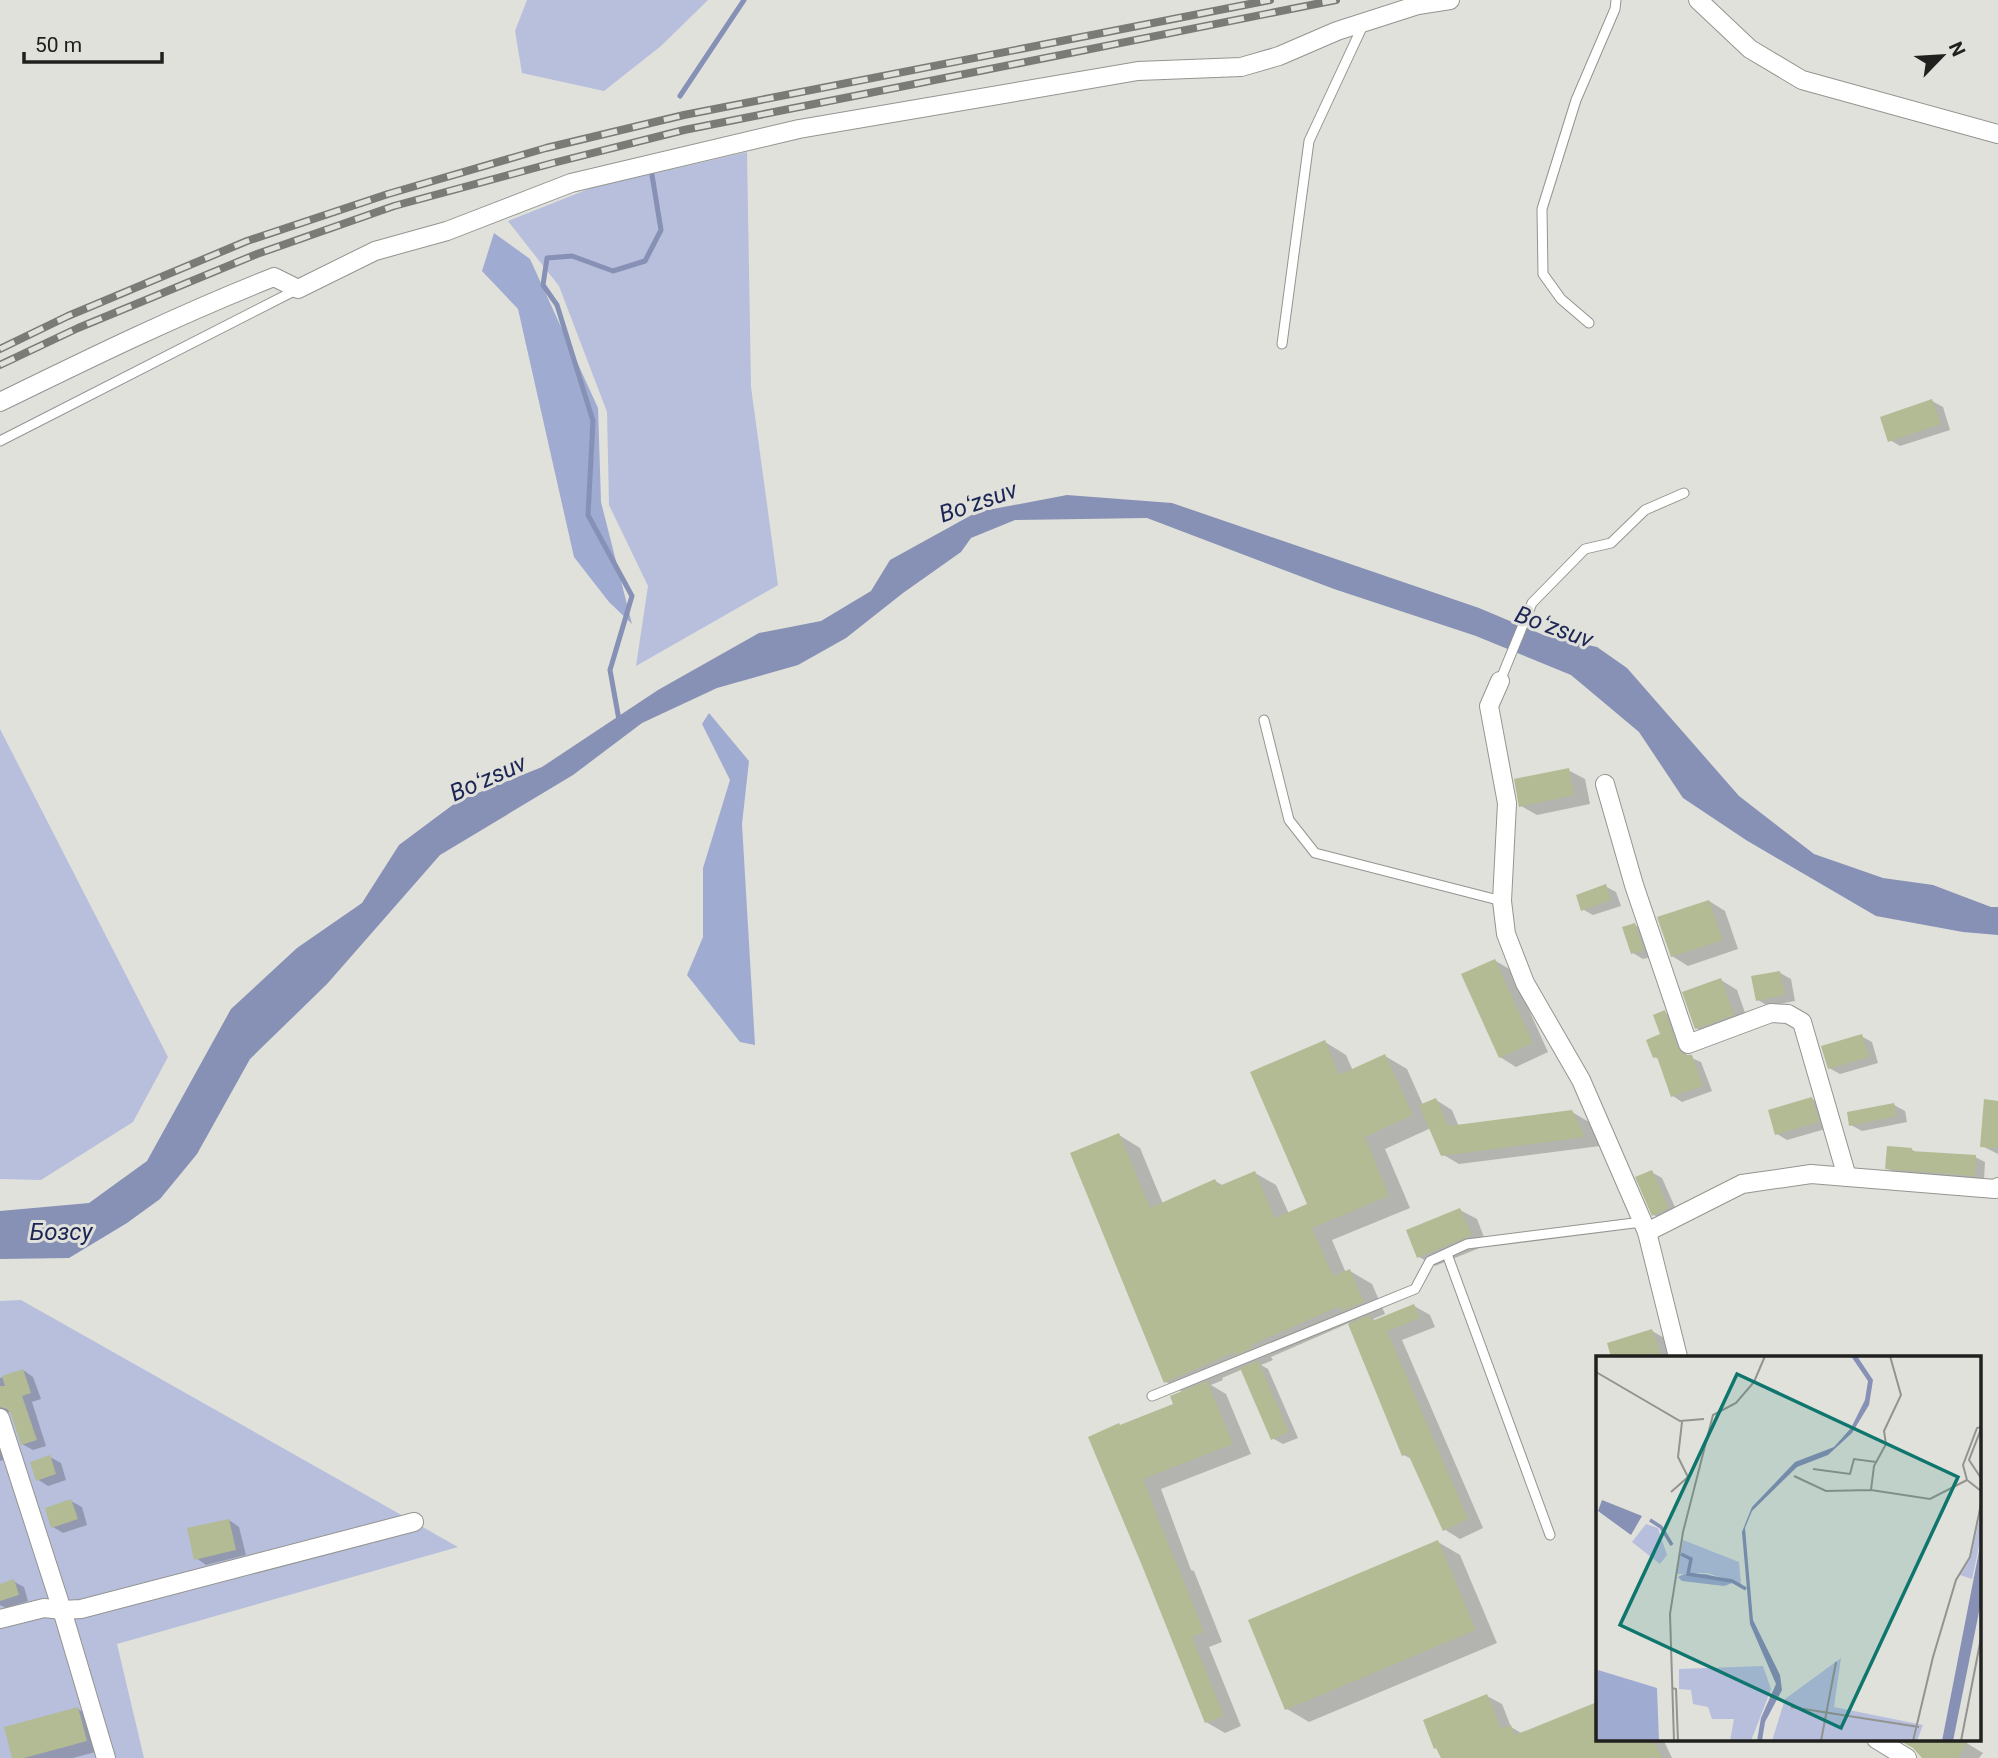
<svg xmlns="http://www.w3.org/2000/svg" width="1998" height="1758" font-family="Roboto,sans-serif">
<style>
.green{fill:#b7bfdd}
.forest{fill:#a0abd1}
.water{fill:#8790b5}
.shadow{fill:#0003}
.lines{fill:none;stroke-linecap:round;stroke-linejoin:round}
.stream{stroke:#8790b5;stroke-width:5}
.building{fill:#b2bb93}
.service-casing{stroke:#949590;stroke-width:11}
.minor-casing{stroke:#949590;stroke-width:20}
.service{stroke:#fff;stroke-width:9}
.minor{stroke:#fff;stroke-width:18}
.rail-casing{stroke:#7a7b77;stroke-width:8}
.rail{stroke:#e0e1db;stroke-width:5;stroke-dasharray:16;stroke-linecap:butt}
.labels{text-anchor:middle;stroke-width:6;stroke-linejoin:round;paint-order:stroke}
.water-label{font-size:24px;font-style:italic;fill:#1d2554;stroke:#e0e1db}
.inset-river{fill:none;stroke:#8790b5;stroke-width:3.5}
.inset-road{fill:none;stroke:#93948f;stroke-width:2}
.view{fill:#0f766e;fill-opacity:0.15;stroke:#0f766e;stroke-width:3.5}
.inset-edge{fill:none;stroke:#20201e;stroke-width:3.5}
</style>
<rect width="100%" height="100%" fill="#e0e1db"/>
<!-- green -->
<g class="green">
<polygon points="527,0 708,0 661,46 604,91 522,73 515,31"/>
<polygon points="747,152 751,387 778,585 636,666 648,586 609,505 607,412 559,286 508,221 591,188"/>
<polygon points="0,729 168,1057 133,1122 41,1180 0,1179"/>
<polygon points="21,1300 458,1547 117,1644 144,1758 0,1758 0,1301"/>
</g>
<!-- forest -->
<g class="forest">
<polygon points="494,233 530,259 598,408 601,502 632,624 609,602 574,557 518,309 482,271"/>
<polygon points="709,713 749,761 742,824 755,1045 740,1042 687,975 703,937 703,868 730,780 702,724"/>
</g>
<!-- water -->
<polygon class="water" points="1067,495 1172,503 1479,608 1546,636 1597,647 1627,668 1739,796 1814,854 1883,878 1933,885 1991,907 1998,907 1998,935 1963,932 1876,916 1746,840 1683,798 1639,732 1571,675 1476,636 1334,589 1147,518 1015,520 971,538 961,552 903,593 846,638 798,665 717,688 642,723 573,775 440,855 327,984 250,1059 197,1154 160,1199 127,1223 69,1258 0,1259 0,1211 89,1203 147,1161 231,1009 297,948 362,903 399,845 458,801 542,767 658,690 759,633 821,621 871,591 890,560 977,512"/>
<!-- shadow -->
<g class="shadow">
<polygon points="1932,401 1943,407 1950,430 1900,446 1890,440"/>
<polygon points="1568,770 1585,779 1590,804 1537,815 1521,806"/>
<polygon points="1605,886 1616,892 1621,906 1593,915 1582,909"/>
<polygon points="1709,901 1725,911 1738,949 1688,966 1672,956"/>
<polygon points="1635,925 1645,931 1654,956 1643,959 1633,953"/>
<polygon points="1494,960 1511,970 1548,1052 1516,1067 1500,1057"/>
<polygon points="1780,973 1791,979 1795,1001 1768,1006 1758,1000"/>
<polygon points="1721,980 1737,990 1749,1024 1713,1038 1696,1028"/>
<polygon points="1664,1012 1674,1018 1687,1056 1701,1062 1712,1091 1682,1102 1673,1096 1660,1060 1655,1057 1662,1035"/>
<polygon points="1861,1036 1872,1042 1878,1063 1840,1074 1829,1068"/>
<polygon points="1325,1042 1346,1055 1353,1071 1385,1056 1407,1069 1423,1105 1436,1100 1452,1110 1459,1127 1572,1112 1589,1122 1600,1146 1459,1164 1442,1154 1431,1128 1385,1149 1410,1208 1332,1240 1346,1273 1350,1271 1372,1284 1385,1314 1373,1319 1377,1321 1414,1306 1430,1315 1435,1327 1402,1340 1483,1528 1460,1539 1444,1529 1413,1460 1404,1455 1349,1323 1271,1357 1273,1360 1261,1365 1268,1369 1298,1438 1283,1444 1272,1438 1243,1369 1222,1378 1223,1380 1211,1385 1226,1394 1251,1454 1161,1489 1191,1570 1194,1571 1222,1642 1209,1647 1241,1726 1225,1733 1206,1722 1121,1427 1175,1405 1184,1393 1166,1382 1119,1135 1140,1148 1163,1204 1215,1181 1224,1186 1255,1173 1276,1185 1289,1214 1309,1205"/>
<polygon points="1812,1099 1822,1105 1829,1128 1787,1140 1777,1134"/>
<polygon points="1998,1102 1998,1154 1982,1146"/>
<polygon points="1894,1105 1905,1111 1907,1122 1862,1131 1851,1125"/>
<polygon points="1911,1149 1917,1153 1975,1157 1985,1162 1984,1180 1896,1173 1886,1168"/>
<polygon points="1651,1172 1662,1178 1678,1214 1664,1221 1654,1215"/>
<polygon points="1460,1210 1477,1219 1487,1245 1435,1266 1419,1257"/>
<polygon points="1652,1331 1668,1340 1673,1357 1613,1357 1609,1344"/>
<polygon points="23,1370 33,1377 41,1399 32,1402 46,1446 33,1450 22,1444 12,1413 9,1412 3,1416 0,1421 0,1378"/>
<polygon points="0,1427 9,1458 0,1461"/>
<polygon points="50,1457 61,1463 66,1480 48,1486 37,1479"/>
<polygon points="71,1501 82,1507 87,1525 63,1533 53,1527"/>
<polygon points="229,1520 239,1527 246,1555 206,1565 196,1558"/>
<polygon points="1438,1542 1460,1555 1497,1643 1309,1722 1287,1709"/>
<polygon points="13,1581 24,1587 28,1601 6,1608 0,1605 0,1585"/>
<polygon points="1487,1696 1502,1704 1511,1727 1523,1734 1597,1703 1597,1739 1663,1739 1672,1758 1442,1758"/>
<polygon points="78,1709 94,1719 103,1750 73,1758 14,1758"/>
<polygon points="1901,1739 1960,1739 1983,1753 1979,1758 1926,1758 1914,1747"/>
</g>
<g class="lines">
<!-- stream -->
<g class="stream">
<polyline points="680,96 744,0"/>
<polyline points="619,720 610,670 632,596 588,515 593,421 557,305 543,285 547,258 572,256 613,271 645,261 661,230 652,175"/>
</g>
</g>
<!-- building -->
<g class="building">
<polygon points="1932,399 1941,424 1888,442 1880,417"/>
<polygon points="1569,768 1574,795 1519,807 1514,779"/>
<polygon points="1606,884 1611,900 1581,911 1576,895"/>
<polygon points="1709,900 1723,940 1671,957 1657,917"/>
<polygon points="1635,923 1644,950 1631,954 1622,927"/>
<polygon points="1495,959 1533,1043 1499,1058 1461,974"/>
<polygon points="1780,971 1785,995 1756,1001 1751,976"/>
<polygon points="1721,978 1734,1015 1695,1029 1682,992"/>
<polygon points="1665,1010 1678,1048 1685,1055 1692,1055 1703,1086 1671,1097 1657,1057 1653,1058 1646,1040 1660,1034 1653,1015"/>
<polygon points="1862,1034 1869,1057 1828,1069 1821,1046"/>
<polygon points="1325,1040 1339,1075 1385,1054 1413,1115 1365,1137 1389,1196 1312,1228 1333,1276 1350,1269 1364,1302 1342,1311 1340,1306 1251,1345 1252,1348 1235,1355 1234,1352 1164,1383 1070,1153 1119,1133 1150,1208 1215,1179 1219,1186 1255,1171 1275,1218 1307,1204 1250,1072"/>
<polygon points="1812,1097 1819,1122 1775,1135 1768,1110"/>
<polygon points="1436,1098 1448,1126 1572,1110 1585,1137 1441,1156 1419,1105"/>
<polygon points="1984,1099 1998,1101 1998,1148 1980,1147"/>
<polygon points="1894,1103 1897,1116 1849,1126 1847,1112"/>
<polygon points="1887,1146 1912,1148 1911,1151 1976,1155 1975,1176 1885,1169"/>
<polygon points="1652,1170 1669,1208 1652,1216 1635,1177"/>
<polygon points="1460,1208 1472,1235 1417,1258 1406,1230"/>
<polygon points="1414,1304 1420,1318 1387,1331 1468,1519 1443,1531 1408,1454 1402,1456 1348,1324 1369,1315 1372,1321"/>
<polygon points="1652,1329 1661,1357 1611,1357 1607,1343"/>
<polygon points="1258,1361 1289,1432 1271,1440 1240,1368"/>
<polygon points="23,1369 31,1393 22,1396 37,1440 21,1445 11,1414 7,1409 0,1407 0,1386 5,1386 2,1376"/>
<polygon points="1207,1381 1233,1444 1143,1479 1174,1559 1175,1559 1204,1632 1192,1637 1224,1716 1205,1723 1141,1563 1088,1437 1119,1423 1120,1425 1173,1404 1170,1396"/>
<polygon points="50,1455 56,1474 36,1481 30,1462"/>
<polygon points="71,1499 78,1519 51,1528 45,1508"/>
<polygon points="229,1519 236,1550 194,1560 187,1528"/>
<polygon points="1438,1540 1476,1630 1285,1710 1248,1620"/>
<polygon points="14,1579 19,1595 0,1601 0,1584"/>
<polygon points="1487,1694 1501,1729 1511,1725 1515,1735 1597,1702 1597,1739 1653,1739 1662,1758 1441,1758 1436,1748 1434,1749 1423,1720"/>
<polygon points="78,1707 87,1741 24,1758 12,1758 4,1727"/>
<polygon points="1897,1739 1969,1739 1958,1758 1922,1758 1913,1748"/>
</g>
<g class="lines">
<!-- service casing -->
<g class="service-casing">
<g id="service">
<polyline points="1589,323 1561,299 1543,274 1542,209 1576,100 1615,9 1616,0"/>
<polyline points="1282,344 1309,141 1364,23"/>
<polyline points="0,441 296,290"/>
<polyline points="1500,681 1532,603 1585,549 1611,543 1645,510 1684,493"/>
<polyline points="1264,720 1289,820 1315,853 1502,901"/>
<polyline points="1447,1254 1550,1535"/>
<polyline points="1152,1396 1415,1289 1430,1261 1467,1244 1642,1222"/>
</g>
</g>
<!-- minor casing -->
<g class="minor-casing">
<g id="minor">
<polyline points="1698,0 1750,49 1802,80 1998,134"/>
<path d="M 0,402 C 90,358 180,314 274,277 L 298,289 L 375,251 L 447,231 L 571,183 L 799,129 L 1138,71 L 1241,67 L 1279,56 L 1337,31 L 1418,5 L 1450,0"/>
<polyline points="1500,681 1489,706 1507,803 1502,901 1506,934 1525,983 1581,1080 1647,1232 1678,1357"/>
<polyline points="1605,784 1634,885 1688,1044 1771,1013 1788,1014 1802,1022 1847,1177"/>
<polyline points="1647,1232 1742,1184 1811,1174 1995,1189 1998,1187"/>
<polyline points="0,1418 62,1610 106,1758"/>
<polyline points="0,1619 44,1608 62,1610 81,1609 414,1522"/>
<polyline points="1876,1739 1907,1758"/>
</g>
</g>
<!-- service -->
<use href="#service" class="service"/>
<!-- minor -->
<use href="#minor" class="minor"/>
<!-- rail casing -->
<g class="rail-casing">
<g id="rail">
<polyline points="0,349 68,316 247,241 388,194 546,148 684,115 1270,0"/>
<polyline points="0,365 78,328 257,254 394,206 553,163 684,130 1336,0"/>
</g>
</g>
<!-- rail -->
<use href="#rail" class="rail"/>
</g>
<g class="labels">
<!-- water labels -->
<g class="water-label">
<text transform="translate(978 502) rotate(-19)" y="8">Boʻzsuv</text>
<text transform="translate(1554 627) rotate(20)" y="8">Boʻzsuv</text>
<text transform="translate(488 778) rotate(-24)" y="8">Boʻzsuv</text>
<text x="61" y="1240">Бозсу</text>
</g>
</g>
<!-- overview -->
<g transform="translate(1596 1356)">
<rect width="385" height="385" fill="#e0e1db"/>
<path d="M 385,156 L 385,181 L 376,223 L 364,219 L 375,201 ZM 50,168 L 62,172 L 71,199 L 64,208 L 36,186 ZM 87,184 L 143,206 L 145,228 L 111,217 L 81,218 ZM 245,302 L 238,351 L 327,369 L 321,385 L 176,385 L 189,343 ZM 167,310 L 175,333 L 155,385 L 134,385 L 138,363 L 116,363 L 112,351 L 97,348 L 95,334 L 83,333 L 83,313 Z" fill="#b7bfdd"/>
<path d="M 88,218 L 110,218 L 139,226 L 128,230 L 86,225 L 82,221 ZM 2,314 L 61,332 L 63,385 L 0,385 Z" fill="#a0abd1"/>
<path d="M 255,0 L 261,0 L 277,24 L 273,49 L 256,77 L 232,99 L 201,111 L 156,155 L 149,172 L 157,264 L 184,319 L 186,334 L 169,366 L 166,385 L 161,385 L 165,362 L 180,328 L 154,268 L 146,176 L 156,151 L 199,106 L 238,91 L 255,72 L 269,44 L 272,25 ZM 6,144 L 46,160 L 35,179 L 2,155 ZM 385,185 L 385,246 L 357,385 L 346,385 Z" fill="#8790b5"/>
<path class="inset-river" d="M 54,164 L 65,171 L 76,189M 85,198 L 95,203 L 92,218 L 136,225 L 150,233"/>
<path class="inset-road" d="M 0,16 L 84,65 L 108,63M 385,71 L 381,72 L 367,109 L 371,124 L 385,135M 385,73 L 373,104 L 385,122M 217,113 L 254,118 L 258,103 L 280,106M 198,120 L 230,135 L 275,134 L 334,143 L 371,124M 275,134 L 278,110 L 290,88 L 288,75 L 305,39 L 294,0M 75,136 L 92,121 L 82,101 L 86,66M 76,332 L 80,333 L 82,385M 195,351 L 323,371M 78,385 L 74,258 L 87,176 L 117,59 L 140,47 L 158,26 L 169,0M 225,385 L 240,306M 317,385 L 337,301 L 360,224 L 374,201 L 385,148M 365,385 L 385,282"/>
<path class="view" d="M 141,18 L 362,121 L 245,372 L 24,269 Z"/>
<rect width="385" height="385" class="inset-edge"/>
</g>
<!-- north arrow -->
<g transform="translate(1942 56) rotate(65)" stroke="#e0e1db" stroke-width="5" paint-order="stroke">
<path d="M0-5L12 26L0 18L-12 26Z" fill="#20201e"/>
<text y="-10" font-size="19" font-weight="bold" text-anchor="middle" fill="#20201e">N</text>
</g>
<!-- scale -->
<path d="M24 52v10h138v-10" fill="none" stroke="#20201e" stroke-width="3.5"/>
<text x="35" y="52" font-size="21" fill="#20201e" stroke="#e0e1db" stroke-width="5" paint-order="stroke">50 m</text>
</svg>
